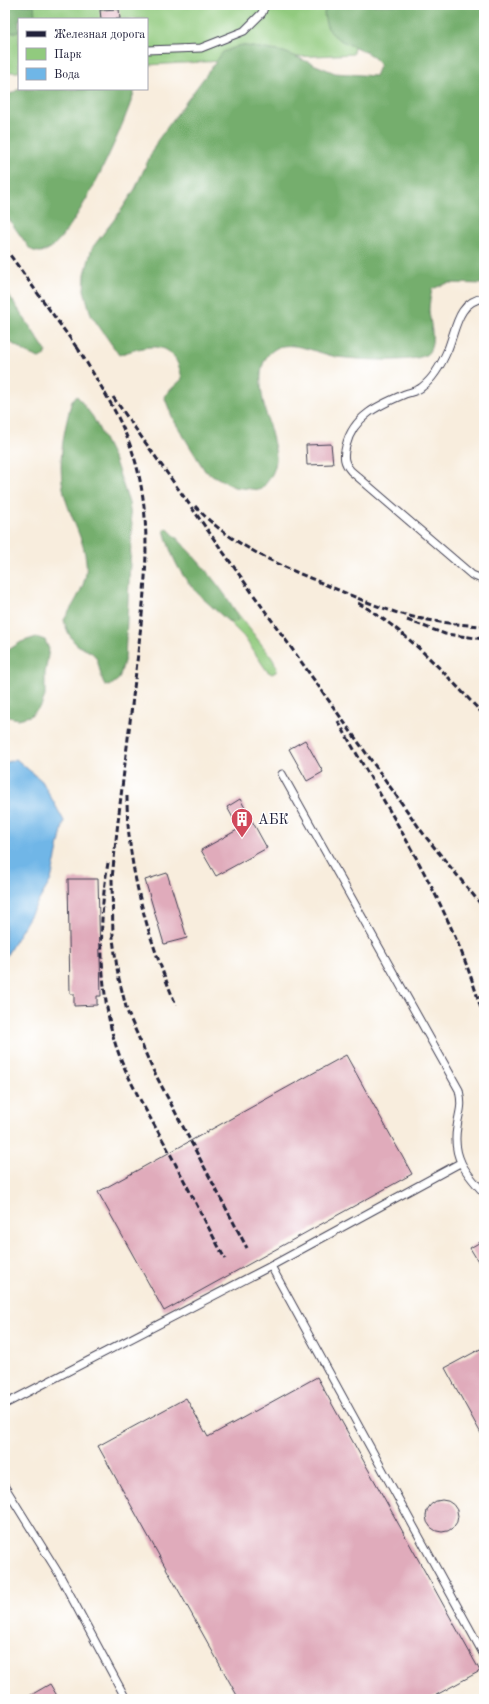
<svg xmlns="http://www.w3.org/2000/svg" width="489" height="1704" font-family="'Old Standard TT',serif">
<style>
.green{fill:#91ca7e;stroke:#5a765c}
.forest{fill:#74ae6d;stroke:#4b6854}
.water{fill:#6fb6e7;stroke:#486c91}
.building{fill:#e0abbb}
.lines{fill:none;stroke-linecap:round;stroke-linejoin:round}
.service-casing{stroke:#424053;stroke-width:9}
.service{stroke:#fff;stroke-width:7}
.rail{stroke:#22223b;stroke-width:3;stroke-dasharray:6 3;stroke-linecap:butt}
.labels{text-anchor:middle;stroke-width:3;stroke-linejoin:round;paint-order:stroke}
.poi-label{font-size:14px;fill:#22223b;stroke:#fff;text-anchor:start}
</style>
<rect width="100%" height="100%" fill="#fff"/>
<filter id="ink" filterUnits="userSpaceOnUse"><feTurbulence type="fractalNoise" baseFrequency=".025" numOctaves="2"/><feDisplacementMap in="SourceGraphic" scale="8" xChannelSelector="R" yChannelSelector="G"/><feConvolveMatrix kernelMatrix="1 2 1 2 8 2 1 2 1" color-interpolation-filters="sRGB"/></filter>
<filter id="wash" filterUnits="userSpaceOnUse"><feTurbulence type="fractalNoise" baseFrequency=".012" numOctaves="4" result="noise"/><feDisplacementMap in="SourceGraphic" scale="16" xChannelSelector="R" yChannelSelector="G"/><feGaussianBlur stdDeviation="0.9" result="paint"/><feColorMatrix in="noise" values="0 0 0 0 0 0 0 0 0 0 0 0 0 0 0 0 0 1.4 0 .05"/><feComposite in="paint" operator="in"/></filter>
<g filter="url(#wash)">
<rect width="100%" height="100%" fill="#f8eddd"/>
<!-- green -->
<g class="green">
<polygon points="5,5 358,5 353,54 147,65 147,19 19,19 19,72 5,72"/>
<polygon points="225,597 272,658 277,667 276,672 272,674 267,671 244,637 228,621 233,622 237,617"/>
</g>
<!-- forest -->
<g class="forest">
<polygon points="5,5 34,5 35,19 19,19 19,32 5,33"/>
<path d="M 333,5 L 484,5 L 484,284 L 448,283 L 432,289 C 431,296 429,303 429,310 C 430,324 436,340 429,352 C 421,365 352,359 337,357 C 320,354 290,339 275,349 C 243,369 275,430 276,458 C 276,471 269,481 260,490 L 234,487 L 205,471 L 173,419 L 164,396 L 182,379 C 175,338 150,344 119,355 L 91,315 L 84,290 L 85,274 L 92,248 L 120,212 L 135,189 L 157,141 L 223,52 L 241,45 L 284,52 L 335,73 L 375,76 L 380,64 C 362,41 325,48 324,12 Z"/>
<path d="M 19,89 L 135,89 C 127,120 74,240 45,251 C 40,253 35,252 30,249 L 5,214 L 5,97 Z"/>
<polygon points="5,289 46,351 44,356 39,358 29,354 5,339"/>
<path d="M 77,396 L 93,417 L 115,461 L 129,503 L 132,525 L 125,658 L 119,679 L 110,686 L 105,685 C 99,675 100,664 95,656 C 91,651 85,650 79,646 C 71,641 66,629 64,620 C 72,606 84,589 86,573 C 89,546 70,519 64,493 C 57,462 64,430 72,400 Z"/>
<path d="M 167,528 C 183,544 235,599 238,620 L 234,622 L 228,621 C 193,590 177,578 164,530 Z"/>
<polygon points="36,637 45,640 49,649 45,674 45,696 41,706 30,716 18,719 8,717 5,714 5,652 21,642"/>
</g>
<!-- water -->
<polygon class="water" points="16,759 42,781 64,821 51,880 5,958 5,763"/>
<g id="blocks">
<!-- building -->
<g class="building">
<polygon points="119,9 120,19 101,19 100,10"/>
<polygon points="331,444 333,464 307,465 306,445"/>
<polygon points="305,740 323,772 307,781 289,749"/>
<polygon points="240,799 267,848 216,876 201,850 239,829 227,807"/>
<polygon points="167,873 187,938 164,944 145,880"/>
<polygon points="68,879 98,879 101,996 97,996 97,1005 74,1006 74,994 70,994"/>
<polygon points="346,1055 412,1174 164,1311 98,1192"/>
<polygon points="484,1240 484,1271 470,1248"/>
<polygon points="484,1347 484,1439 445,1368"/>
<polygon points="317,1377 480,1671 429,1699 239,1699 98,1446 186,1398 208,1437"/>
<circle cx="442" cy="1516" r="16"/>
<polygon points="50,1684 59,1699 24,1699"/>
</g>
</g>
</g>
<g filter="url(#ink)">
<use href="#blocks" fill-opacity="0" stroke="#424053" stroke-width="1"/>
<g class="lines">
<!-- service casing -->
<g class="service-casing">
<g id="service">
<polyline points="147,50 201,48 244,31 262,13 265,5"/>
<path d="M 484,298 C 458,301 456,329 448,349 C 442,363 434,378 422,387 C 418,391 411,392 405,394 C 379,405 353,416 346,446 C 343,457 344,463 351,471 L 472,575 L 484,580"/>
<path d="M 282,774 L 459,1090 C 463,1108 459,1111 457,1127 C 452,1157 465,1172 484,1193"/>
<polyline points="271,1266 484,1655"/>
<polyline points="5,1404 271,1266 460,1163"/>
<polyline points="5,1487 59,1574 126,1699"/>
</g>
</g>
<!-- service -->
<use href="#service" class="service"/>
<!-- rail -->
<g class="rail">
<polyline points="5,248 80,352"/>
<path d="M 77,347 C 99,383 123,419 135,460 C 154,525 144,595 137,662 C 129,734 119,806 112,879 L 113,939 L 118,975 L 127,1011 L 152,1068 L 247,1248"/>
<polyline points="113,397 425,836 484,908"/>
<path d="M 195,506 C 230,545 281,566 329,586 C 355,597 381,609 409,616 C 434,622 459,625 484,626"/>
<path d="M 358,603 C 408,631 445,674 484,715"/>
<polyline points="407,620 445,634 484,639"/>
<path d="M 338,721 C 391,816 457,914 484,1020"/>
<path d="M 127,796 C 127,869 148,938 176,1005"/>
<path d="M 108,863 C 98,919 99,992 116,1046 C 128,1081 147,1112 165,1144 C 185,1182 205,1221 225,1259"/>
</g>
</g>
</g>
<!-- icons -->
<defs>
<g id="building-pin" transform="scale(1.15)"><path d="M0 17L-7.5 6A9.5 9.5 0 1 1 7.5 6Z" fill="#d1495b" stroke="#fff"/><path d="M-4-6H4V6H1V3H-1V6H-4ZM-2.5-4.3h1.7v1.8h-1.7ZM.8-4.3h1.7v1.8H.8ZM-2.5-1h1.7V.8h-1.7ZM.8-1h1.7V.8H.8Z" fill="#fff"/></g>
</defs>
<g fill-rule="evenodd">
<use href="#building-pin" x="242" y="819"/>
</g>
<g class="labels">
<!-- poi labels -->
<g class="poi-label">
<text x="258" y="824">АБК</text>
</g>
</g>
<!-- margin -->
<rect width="489" height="1704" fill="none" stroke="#fff" stroke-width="20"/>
<!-- legend -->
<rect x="18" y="18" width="130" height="72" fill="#ffffff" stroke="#a7a7b1"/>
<rect x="26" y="31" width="20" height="6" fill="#22223b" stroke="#a7a7b1"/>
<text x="54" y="38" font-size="12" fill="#22223b">Железная дорога</text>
<rect x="26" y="48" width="20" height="12" fill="#91ca7e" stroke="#a7a7b1"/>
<text x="54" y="58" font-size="12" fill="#22223b">Парк</text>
<rect x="26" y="68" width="20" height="12" fill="#6fb6e7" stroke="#a7a7b1"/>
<text x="54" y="78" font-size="12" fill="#22223b">Вода</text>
</svg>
